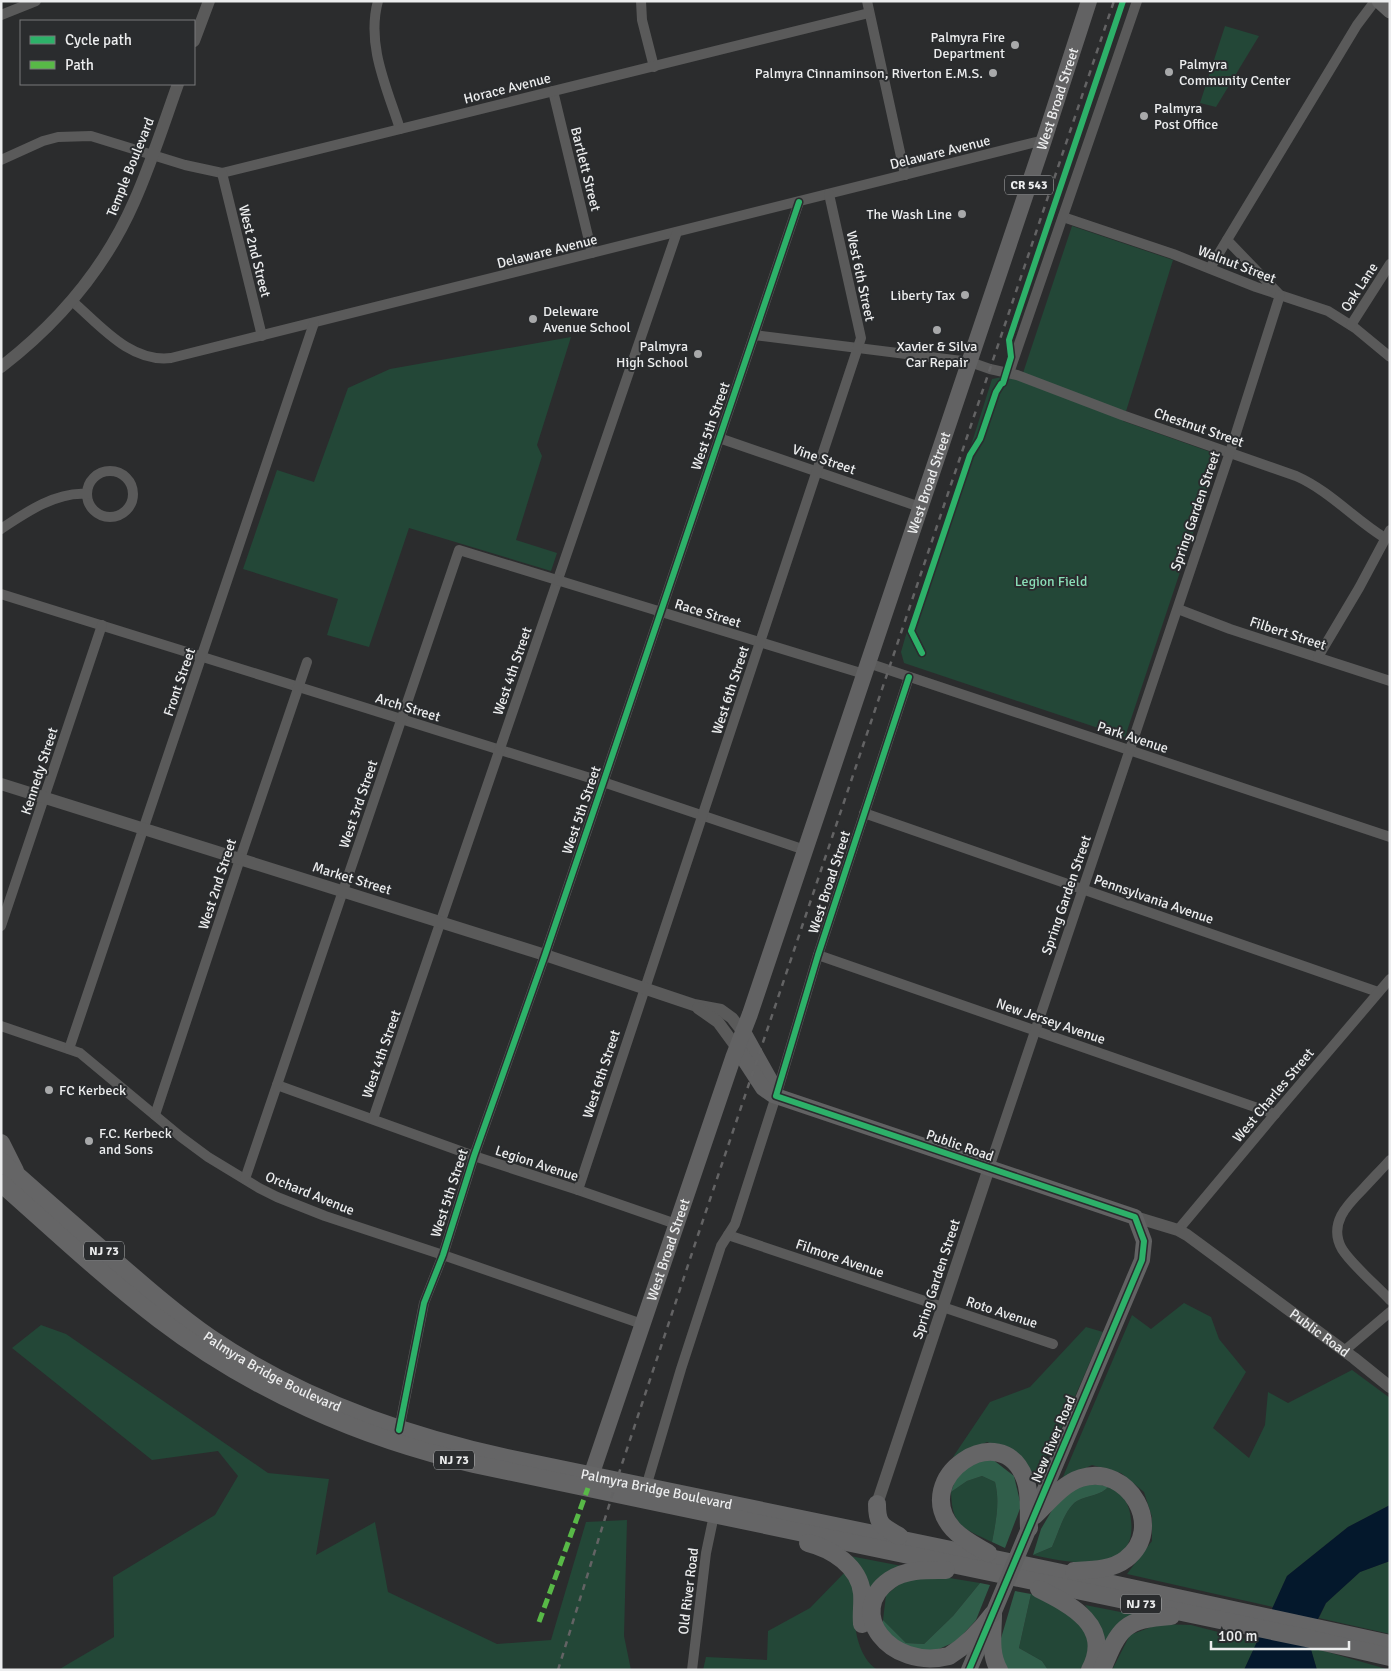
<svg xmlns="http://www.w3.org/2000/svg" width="1391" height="1671" font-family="Signika,sans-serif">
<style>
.green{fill:#234737}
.forest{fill:#305e4a}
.water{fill:#04182c}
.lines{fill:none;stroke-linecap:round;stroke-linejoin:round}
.minor{stroke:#5a5a5a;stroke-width:10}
.tertiary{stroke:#5a5a5a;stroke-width:12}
.secondary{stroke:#646464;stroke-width:15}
.primary{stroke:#626263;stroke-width:16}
.trunk{stroke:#656566;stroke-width:18}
.rail{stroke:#636364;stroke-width:2.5;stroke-dasharray:6 6;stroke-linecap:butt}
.primary-bridge{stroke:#626263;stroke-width:16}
.quiet{stroke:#58b947;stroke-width:5;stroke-dasharray:10 5;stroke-linecap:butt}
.cycleway-casing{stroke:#2a2c2e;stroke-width:9}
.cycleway{stroke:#2db169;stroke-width:6}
.poi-dot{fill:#a8a9aa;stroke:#2a2c2e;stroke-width:2}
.labels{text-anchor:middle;stroke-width:4;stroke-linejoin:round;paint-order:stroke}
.shield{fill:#2a2c2e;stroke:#b2b3b4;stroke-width:1}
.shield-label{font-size:12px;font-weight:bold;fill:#ecedee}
.poi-label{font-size:14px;fill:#ecedee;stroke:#2a2c2e;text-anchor:end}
.street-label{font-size:14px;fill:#ecedee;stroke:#2a2c2e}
.park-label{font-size:14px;fill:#8adeb7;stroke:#2a2c2e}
</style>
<rect width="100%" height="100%" fill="#2b2c2d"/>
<!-- green -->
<g class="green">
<polygon points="1225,26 1259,36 1216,107 1200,103"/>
<polygon points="1072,226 1173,260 1123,421 1219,455 1125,737 904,663 901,652 905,638 974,436 992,379 1023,373"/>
<polygon points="571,337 537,445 542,456 516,540 557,553 551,571 409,528 369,647 327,635 338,599 243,569 277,470 314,482 348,388 390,369"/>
<polygon points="1184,1303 1211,1317 1219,1339 1246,1372 1213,1428 1249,1458 1265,1425 1268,1392 1288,1403 1352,1370 1390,1398 1390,1505 1348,1527 1287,1576 1273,1607 1127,1574 1152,1541 1152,1517 1144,1492 1121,1473 1092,1465 1062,1479 1132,1315 1151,1329"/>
<polygon points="41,1325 66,1334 268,1473 329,1479 316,1555 375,1522 388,1592 497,1644 551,1640 586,1522 627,1520 624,1636 631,1670 58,1670 114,1637 113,1577 215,1515 238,1476 218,1451 152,1460 12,1348"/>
<polygon points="1086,1327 1103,1332 1060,1431 1033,1481 1013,1452 987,1442 953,1457 990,1402 1030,1387"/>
<path d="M 982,1476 L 995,1482 C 1000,1502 996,1521 992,1542 C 963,1528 952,1527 951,1492 L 967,1481 Z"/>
<path d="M 1109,1486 C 1123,1494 1130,1504 1131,1520 C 1138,1577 1068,1563 1033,1555 L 1052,1547 C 1058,1534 1065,1508 1077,1501 C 1088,1495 1101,1496 1109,1486 Z"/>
<polygon points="850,1556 907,1567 868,1600"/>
<polygon points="1390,1561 1390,1634 1319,1618 1326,1603 1360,1572"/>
<path d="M 846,1571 C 851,1580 856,1592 857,1603 C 857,1610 855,1616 855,1623 C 856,1639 863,1662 878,1670 L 703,1670 L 706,1657 L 767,1660 L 768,1631 L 810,1608 Z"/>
<polygon points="931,1575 980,1583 953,1616 924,1644 906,1643 883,1620 886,1595 902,1582"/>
<path d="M 1031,1594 C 1055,1603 1092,1616 1088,1649 C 1087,1658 1086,1663 1079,1670 L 1048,1670 L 1042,1661 L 1019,1648 Z"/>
<polygon points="1085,1605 1136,1615 1103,1650 1099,1624"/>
<polygon points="1159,1624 1191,1625 1257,1642 1244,1670 1112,1670 1130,1635"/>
<polygon points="1310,1647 1390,1670 1317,1670"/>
</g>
<!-- forest -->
<g class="forest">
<path d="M 992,1459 L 1014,1476 L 1021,1506 L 1005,1548 L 992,1542 C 996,1521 1000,1502 995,1482 L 982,1476 L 967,1481 L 951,1492 C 961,1465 964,1463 992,1459 Z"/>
<path d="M 1092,1484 L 1109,1486 C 1101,1496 1088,1495 1077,1501 C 1065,1508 1058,1534 1052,1547 L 1033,1555 L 1041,1529 L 1055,1505 L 1075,1487 Z"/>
<polygon points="980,1583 990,1585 976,1620 957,1641 923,1656 901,1653 882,1629 883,1620 906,1643 924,1644 953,1616"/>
<polygon points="1015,1591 1031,1594 1019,1648 1042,1661 1048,1670 1008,1670 1004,1667 999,1645"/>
</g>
<!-- water -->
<polygon class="water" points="1390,1505 1390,1561 1360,1572 1326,1603 1308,1639 1317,1670 1244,1670 1287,1576 1348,1527"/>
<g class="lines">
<!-- minor -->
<g class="minor">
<path d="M 378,1 C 366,45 387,88 400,129"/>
<polyline points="641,1 642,20 654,67"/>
<polyline points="867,1 905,175"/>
<polyline points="1,15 36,1"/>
<polyline points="553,91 592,253"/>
<polyline points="1,160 43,141 58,137 91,136 185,165 222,173 869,13"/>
<polyline points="222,173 262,336"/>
<polyline points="1063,217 1173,254 1256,287 1328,311 1355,328 1390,357"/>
<polyline points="1227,240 1278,293"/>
<polyline points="1210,268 1357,25 1375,1"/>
<path d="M 72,301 C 100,325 130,363 171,358 L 1044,140"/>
<polyline points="1351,325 1390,264"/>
<path d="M 754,335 L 970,362 L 990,369 L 1017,375 L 1122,415 L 1296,476 C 1330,491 1354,519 1385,538"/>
<polyline points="1009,373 1137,1"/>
<polyline points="719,438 920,507"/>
<circle cx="110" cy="494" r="23"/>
<path d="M 1,529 C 25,513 57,491 87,494"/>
<polyline points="1,594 603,782 805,850"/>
<polyline points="1178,609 1230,629 1390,681"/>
<polyline points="1318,657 1359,588 1390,530"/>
<polyline points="868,663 1390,837"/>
<polyline points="864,813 1378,992"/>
<polyline points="1,926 102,625"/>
<polyline points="818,955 1275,1114"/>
<polyline points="1,1026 80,1053 181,1137 208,1157 259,1188 277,1197 325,1216 443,1255 642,1324"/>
<polyline points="69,1049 314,323"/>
<polyline points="277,1085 474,1156 578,1190 676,1224"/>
<polyline points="155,1115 240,859 307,662"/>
<polyline points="373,1119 677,232"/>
<path d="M 1390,1160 C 1381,1170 1372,1179 1363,1189 C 1347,1205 1328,1224 1342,1249 C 1352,1265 1376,1285 1390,1300"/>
<polyline points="989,1168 1230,452 1280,295"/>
<polyline points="245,1179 459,550 864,674"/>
<polyline points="578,1190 861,338 829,194"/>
<polyline points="1178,1230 1275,1114 1390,979"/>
<polyline points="728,1235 1053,1344"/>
<polyline points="1344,1351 1390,1312"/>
<polyline points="399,1430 424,1303 443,1255 474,1156 545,955 799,202"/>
<polyline points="646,1487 681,1369 721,1246 735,1224 776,1096 818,955 909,677"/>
<polyline points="692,1670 706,1553 714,1515"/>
</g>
<!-- tertiary -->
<g class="tertiary">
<polyline points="194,41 209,1"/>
<path d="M 1,367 C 58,323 105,268 134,202 C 151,164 164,123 178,84"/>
<polyline points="1,784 545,955 694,1005 721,1010 732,1018 743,1032"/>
<polyline points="698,1008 718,1022 737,1048"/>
<path id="s1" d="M 1135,1217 L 1178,1230 L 1187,1235 L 1354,1358 L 1390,1387"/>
<polyline points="877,1504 989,1168"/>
</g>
<!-- secondary -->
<polyline class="secondary" points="1379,1 1390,11"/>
<!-- primary -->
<g class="primary">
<polyline points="743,1032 772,1084"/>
<polyline points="737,1048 763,1088 773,1095 1135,1217 1144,1241 1142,1260 1035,1513"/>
<path id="s2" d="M 591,1476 L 733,1058 L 750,1014 L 1044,140 L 1089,1"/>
<polyline points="969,1670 990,1621"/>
</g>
<!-- trunk -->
<g class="trunk">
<polyline points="1,1143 15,1171"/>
<path id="s3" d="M 1,1161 C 39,1195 77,1228 115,1261 C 146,1288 177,1315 210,1338 C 300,1399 402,1435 507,1458 L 1057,1572 L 1390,1644"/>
<path d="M 1,1183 C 53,1229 104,1277 159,1319 C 252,1390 361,1438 474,1464 L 1306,1638 L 1390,1657"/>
<path d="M 877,1504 C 877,1525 882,1526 899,1536"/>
<path d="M 1034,1516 C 1048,1503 1062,1484 1081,1478 C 1129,1463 1166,1529 1126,1559 C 1112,1570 1091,1570 1074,1571"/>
<path d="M 808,1543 C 832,1549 859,1566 862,1593 C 863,1603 861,1613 862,1624"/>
<path d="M 988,1553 C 976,1546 963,1540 953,1529 C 908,1478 1002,1415 1025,1479 C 1031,1494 1028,1512 1029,1528"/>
<path d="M 946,1570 C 928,1570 906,1569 890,1580 C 845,1611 889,1671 949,1656 C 967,1645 981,1630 993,1614"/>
<path d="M 1039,1589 C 1071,1605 1113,1626 1090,1670"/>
<path d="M 993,1614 C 993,1632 989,1653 999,1670"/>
<path d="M 1102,1670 C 1119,1628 1124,1619 1171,1616"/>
</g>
<!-- rail -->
<polyline class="rail" points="558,1670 620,1470 697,1238 1114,1"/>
<!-- primary-bridge -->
<polyline class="primary-bridge" points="993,1614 1029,1528"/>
<!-- quiet -->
<polyline class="quiet" points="539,1622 588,1488"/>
<!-- cycleway casing -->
<g class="cycleway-casing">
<g id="cycleway">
<polyline points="922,653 911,631 970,455 980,439 996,392 1001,384 1003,383 1011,357 1009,340 1123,1"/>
<polyline points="909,677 818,955 776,1096 1135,1217 1144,1241 1142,1260 969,1670"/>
<polyline points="399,1430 424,1303 443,1255 474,1156 545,955 799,202"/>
</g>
</g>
<!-- cycleway -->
<use href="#cycleway" class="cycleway"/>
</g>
<!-- markers -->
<g class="poi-dot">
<circle cx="1015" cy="45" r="5"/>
<circle cx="1169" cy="72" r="5"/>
<circle cx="993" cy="73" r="5"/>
<circle cx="1144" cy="116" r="5"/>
<circle cx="962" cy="214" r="5"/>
<circle cx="965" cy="295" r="5"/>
<circle cx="533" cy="319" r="5"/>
<circle cx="937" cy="330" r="5"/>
<circle cx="698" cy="354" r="5"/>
<circle cx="49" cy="1090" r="5"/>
<circle cx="89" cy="1141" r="5"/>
</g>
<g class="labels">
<!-- shield labels -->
<g class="shield">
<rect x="1005" y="175.5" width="48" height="19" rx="4"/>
<rect x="84" y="1241.5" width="40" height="19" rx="4"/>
<rect x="434" y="1450.5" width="40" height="19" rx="4"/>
<rect x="1121" y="1594.5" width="40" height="19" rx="4"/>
</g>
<g class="shield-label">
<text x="1029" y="189">CR 543</text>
<text x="104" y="1255">NJ 73</text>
<text x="454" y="1464">NJ 73</text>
<text x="1141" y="1608">NJ 73</text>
</g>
<!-- poi labels -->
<g class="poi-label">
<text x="1005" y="42">Palmyra Fire<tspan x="1005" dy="16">Department</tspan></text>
<text x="1179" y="69" text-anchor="start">Palmyra<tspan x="1179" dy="16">Community Center</tspan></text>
<text x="983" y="78">Palmyra Cinnaminson, Riverton E.M.S.</text>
<text x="1154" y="113" text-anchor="start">Palmyra<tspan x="1154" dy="16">Post Office</tspan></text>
<text x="952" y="219">The Wash Line</text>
<text x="955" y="300">Liberty Tax</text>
<text x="543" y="316" text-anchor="start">Deleware<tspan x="543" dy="16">Avenue School</tspan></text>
<text x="688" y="351">Palmyra<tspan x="688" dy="16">High School</tspan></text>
<text x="937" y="351" text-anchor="middle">Xavier &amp; Silva<tspan x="937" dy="16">Car Repair</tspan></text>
<text x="59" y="1095" text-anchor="start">FC Kerbeck</text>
<text x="99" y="1138" text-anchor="start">F.C. Kerbeck<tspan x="99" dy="16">and Sons</tspan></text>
</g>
<!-- street labels -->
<g class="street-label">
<text transform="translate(507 88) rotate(-14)" y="5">Horace Avenue</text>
<text dy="5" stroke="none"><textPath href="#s2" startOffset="1454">West Broad Street</textPath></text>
<text transform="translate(940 152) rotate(-14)" y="5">Delaware Avenue</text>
<text transform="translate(130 167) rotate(-68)" y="5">Temple Boulevard</text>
<text transform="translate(586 169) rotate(76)" y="5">Bartlett Street</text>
<text transform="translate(255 251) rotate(76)" y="5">West 2nd Street</text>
<text transform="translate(547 251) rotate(-14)" y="5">Delaware Avenue</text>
<text transform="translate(1237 264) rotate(21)" y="5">Walnut Street</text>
<text transform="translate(861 276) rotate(78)" y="5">West 6th Street</text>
<text transform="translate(1359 287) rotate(-57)" y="5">Oak Lane</text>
<text transform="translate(710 426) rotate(-71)" y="5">West 5th Street</text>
<text transform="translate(1199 427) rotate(19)" y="5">Chestnut Street</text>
<text transform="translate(824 459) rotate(19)" y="5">Vine Street</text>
<text dy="5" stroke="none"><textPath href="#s2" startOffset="1049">West Broad Street</textPath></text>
<text transform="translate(1195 511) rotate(-71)" y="5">Spring Garden Street</text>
<text transform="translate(708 613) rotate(17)" y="5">Race Street</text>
<text transform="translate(1288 633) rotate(18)" y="5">Filbert Street</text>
<text transform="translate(512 671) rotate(-71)" y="5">West 4th Street</text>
<text transform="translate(179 682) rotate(-71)" y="5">Front Street</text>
<text transform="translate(730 690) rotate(-72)" y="5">West 6th Street</text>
<text transform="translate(408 707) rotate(17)" y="5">Arch Street</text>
<text transform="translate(1133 737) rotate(18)" y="5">Park Avenue</text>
<text transform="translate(39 771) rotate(-72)" y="5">Kennedy Street</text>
<text transform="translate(358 804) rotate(-71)" y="5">West 3rd Street</text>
<text transform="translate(581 810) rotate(-71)" y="5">West 5th Street</text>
<text transform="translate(352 878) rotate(17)" y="5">Market Street</text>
<text transform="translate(829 882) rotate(-72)" y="5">West Broad Street</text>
<text transform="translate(217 884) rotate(-72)" y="5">West 2nd Street</text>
<text transform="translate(1066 895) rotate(-71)" y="5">Spring Garden Street</text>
<text transform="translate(1154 899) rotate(19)" y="5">Pennsylvania Avenue</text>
<text transform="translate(1051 1021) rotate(19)" y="5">New Jersey Avenue</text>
<text transform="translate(381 1054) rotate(-71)" y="5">West 4th Street</text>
<text transform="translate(601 1074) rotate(-72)" y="5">West 6th Street</text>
<text transform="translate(1273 1095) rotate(-50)" y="5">West Charles Street</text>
<text transform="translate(960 1145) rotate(19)" y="5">Public Road</text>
<text transform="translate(537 1163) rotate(18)" y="5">Legion Avenue</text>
<text transform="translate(310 1193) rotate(22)" y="5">Orchard Avenue</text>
<text transform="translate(449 1193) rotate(-72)" y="5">West 5th Street</text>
<text dy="5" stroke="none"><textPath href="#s2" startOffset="239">West Broad Street</textPath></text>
<text transform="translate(840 1258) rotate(19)" y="5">Filmore Avenue</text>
<text transform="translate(936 1279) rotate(-72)" y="5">Spring Garden Street</text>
<text transform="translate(1002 1312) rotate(18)" y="5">Roto Avenue</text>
<text dy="5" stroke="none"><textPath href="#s1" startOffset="220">Public Road</textPath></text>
<text dy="5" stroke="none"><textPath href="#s3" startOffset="345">Palmyra Bridge Boulevard</textPath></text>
<text transform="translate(1053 1439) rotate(-67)" y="5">New River Road</text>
<text dy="5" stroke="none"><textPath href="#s3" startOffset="749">Palmyra Bridge Boulevard</textPath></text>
<text transform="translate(688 1591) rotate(-83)" y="5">Old River Road</text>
</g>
<!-- park labels -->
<g class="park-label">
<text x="1051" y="586">Legion Field</text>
</g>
</g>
<!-- border -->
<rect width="1391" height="1671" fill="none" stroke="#ecedee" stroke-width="5"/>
<!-- legend -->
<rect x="20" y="20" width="175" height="65" fill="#2a2c2e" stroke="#78797b"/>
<rect x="30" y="36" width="25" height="8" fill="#2db169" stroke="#78797b"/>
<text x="65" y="45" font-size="15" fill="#ecedee">Cycle path</text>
<rect x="30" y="61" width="25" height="8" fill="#58b947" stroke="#78797b"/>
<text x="65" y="70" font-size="15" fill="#ecedee">Path</text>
<!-- scale -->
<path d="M1211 1641v8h138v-8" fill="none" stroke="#ecedee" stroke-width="2.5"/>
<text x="1218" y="1641" font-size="15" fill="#ecedee" stroke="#2a2c2e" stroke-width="4" paint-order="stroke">100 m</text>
</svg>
